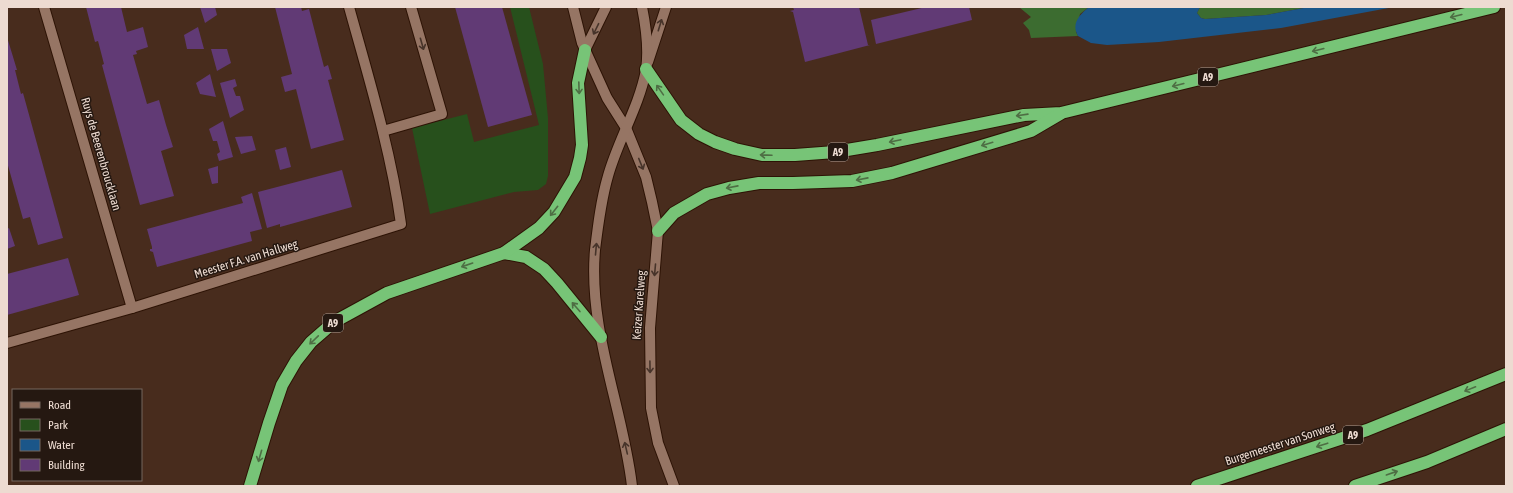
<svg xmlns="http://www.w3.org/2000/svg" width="1513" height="493" font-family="'Asap Condensed',sans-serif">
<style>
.green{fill:#27501c}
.forest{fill:#3c6c30}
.water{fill:#1b5689}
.building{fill:#613a75}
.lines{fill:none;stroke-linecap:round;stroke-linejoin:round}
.service-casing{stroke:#2d1305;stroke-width:12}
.minor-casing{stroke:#2d1305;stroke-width:12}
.secondary-casing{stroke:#2d1305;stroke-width:12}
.motorway-casing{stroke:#2d1305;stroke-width:14}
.service{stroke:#967564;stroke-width:10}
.minor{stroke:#967564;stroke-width:10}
.secondary{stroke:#967564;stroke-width:10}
.motorway{stroke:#77c477;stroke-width:12}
.oneway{stroke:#4e6e44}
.oneway2{stroke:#47342a}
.labels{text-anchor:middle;stroke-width:3;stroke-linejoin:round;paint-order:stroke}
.shield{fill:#251811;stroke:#b1a097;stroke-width:1}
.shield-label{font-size:11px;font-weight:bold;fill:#eddbd1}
.street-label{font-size:12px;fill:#eddbd1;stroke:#251811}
</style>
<rect width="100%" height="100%" fill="#482c1d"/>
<!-- green -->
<polygon class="green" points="510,7 529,7 543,64 548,118 548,176 546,184 538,190 514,192 430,214 412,128 467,114 474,142 539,125"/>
<!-- forest -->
<g class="forest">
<polygon points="1019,7 1089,7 1080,14 1076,32 1078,36 1031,38 1029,30 1023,23 1031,17"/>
<polygon points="1200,7 1309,7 1266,15 1205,19 1201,18 1197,13"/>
</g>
<!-- water -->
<path class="water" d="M 1089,7 L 1200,7 L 1197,13 L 1201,18 L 1205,19 L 1266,15 L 1309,7 L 1394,7 L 1281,28 L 1159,42 L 1107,45 L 1091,43 L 1078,36 C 1071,24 1079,15 1089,7 Z"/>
<!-- building -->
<g class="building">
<polygon points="86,7 121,7 127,32 143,27 148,47 136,51 137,54 133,55 147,104 159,100 166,125 173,147 161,151 174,196 140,205 102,65 104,64 98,41 95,42"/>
<polygon points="200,7 215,7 217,15 205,23"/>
<polygon points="275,7 301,7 302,11 309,9 324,67 328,65 332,79 328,80 344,140 311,149 296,89 285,92 281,77 292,74"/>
<polygon points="455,7 502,7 532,115 488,127"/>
<polygon points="793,7 859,7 868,45 870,45 805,62 793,12 790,11 794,10"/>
<polygon points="926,7 969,7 972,20 876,44 871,20"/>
<polygon points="198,27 204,49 187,49 184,35"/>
<polygon points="7,37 17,70 15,70 21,94 23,93 63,238 38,245 30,217 23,219 7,162"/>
<polygon points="211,49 227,49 231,63 217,71"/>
<polygon points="210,74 213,86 216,97 200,94 196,83"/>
<polygon points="235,79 237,86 233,88 236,96 240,96 244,110 230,118 220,83"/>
<polygon points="223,121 233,157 219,161 217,154 220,152 217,141 213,141 209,129"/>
<polygon points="252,136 256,150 241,154 235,137"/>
<polygon points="286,147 291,167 280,170 275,150"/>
<polygon points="218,166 218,183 212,184 208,169"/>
<polygon points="342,170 352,207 280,227 280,224 267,228 258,192"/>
<polygon points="252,193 262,229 250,232 252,241 157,267 153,252 150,251 150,249 152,249 152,247 147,229 243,203 241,197"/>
<polygon points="9,228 15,246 7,249 7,229"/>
<polygon points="68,258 79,295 7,315 7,274"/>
</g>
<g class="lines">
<!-- service casing -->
<g class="service-casing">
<g id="service">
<polyline points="585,50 606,7"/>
<polyline points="648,62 666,7"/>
<polyline points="383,131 442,114 411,7"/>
</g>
</g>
<!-- minor casing -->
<g class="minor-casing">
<g id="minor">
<polyline points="44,7 132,308"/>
<path d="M 7,343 L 132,308 L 401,224 C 391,151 369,79 349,7"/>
</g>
</g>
<!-- secondary casing -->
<g class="secondary-casing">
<g id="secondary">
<polyline points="573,7 582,43 607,98 626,128 646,177 652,202 658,231 650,328 651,408 658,443 674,486"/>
<path d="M 632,486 C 623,408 588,331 595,250 C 598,225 601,200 608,176 C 618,140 639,107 646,70 C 649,50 646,27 642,7"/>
</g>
</g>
<!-- motorway casing -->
<g class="motorway-casing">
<g id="motorway">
<polyline points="646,69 681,120 699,134 715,142 735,149 762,155 795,155 835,152 877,145 1024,115 1061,113 1494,7"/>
<polyline points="658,231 674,213 707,194 729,188 759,183 793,183 852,181 892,173 1031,131 1060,114"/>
<polyline points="504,253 526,257 544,269 557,283 601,337"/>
<polyline points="250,486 269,423 282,385 296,361 311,342 334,322 387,293 504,253 539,228 554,212 575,177 580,158 582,145 578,83 585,50"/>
<polyline points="1197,486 1367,430 1506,374"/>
<polyline points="1355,486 1427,462 1506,429"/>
</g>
</g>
<!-- service -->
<use href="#service" class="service"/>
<!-- minor -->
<use href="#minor" class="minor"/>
<!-- secondary -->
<use href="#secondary" class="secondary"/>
<!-- motorway -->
<use href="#motorway" class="motorway"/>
</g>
<!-- one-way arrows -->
<defs><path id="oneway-shaft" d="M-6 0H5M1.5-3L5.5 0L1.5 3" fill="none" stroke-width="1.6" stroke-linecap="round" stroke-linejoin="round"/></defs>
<g class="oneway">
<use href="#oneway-shaft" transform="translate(1456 16) rotate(166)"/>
<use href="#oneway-shaft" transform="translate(1318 50) rotate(166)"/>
<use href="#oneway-shaft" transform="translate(1178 85) rotate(166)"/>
<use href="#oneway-shaft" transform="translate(579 88) rotate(88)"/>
<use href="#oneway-shaft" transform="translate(660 90) rotate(-125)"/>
<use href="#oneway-shaft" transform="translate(1022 115) rotate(172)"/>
<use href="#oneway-shaft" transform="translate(895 141) rotate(168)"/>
<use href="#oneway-shaft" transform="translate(987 144) rotate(163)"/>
<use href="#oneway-shaft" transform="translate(766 155) rotate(-178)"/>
<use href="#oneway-shaft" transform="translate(862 179) rotate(169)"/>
<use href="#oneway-shaft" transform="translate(732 187) rotate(169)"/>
<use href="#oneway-shaft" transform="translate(554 211) rotate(128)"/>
<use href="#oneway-shaft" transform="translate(467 265) rotate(161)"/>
<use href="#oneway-shaft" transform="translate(576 307) rotate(-131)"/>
<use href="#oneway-shaft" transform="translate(314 340) rotate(136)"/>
<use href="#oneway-shaft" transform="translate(1470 389) rotate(158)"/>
<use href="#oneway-shaft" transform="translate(1322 445) rotate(162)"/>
<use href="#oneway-shaft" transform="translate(260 456) rotate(106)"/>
<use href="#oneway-shaft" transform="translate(1392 473) rotate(-19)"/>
</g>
<g class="oneway2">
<use href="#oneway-shaft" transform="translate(660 25) rotate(-73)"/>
<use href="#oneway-shaft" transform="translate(596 29) rotate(116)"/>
<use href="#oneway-shaft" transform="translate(422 44) rotate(74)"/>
<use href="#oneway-shaft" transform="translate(641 164) rotate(68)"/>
<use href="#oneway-shaft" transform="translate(596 249) rotate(-85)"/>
<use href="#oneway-shaft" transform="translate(655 270) rotate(95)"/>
<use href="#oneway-shaft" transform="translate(650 367) rotate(89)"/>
<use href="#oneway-shaft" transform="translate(626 448) rotate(-103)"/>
</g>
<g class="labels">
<!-- shield labels -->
<g class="shield">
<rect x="1198" y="68" width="20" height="18" rx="3"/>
<rect x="828" y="143" width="20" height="18" rx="3"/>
<rect x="323" y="314" width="20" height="18" rx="3"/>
<rect x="1343" y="426" width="20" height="18" rx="3"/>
</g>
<g class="shield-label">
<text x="1208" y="81">A9</text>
<text x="838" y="156">A9</text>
<text x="333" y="327">A9</text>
<text x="1353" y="439">A9</text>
</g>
<!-- street labels -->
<g class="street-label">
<text transform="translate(101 154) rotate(74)" y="4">Ruys de Beerenbroucklaan</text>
<text transform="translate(246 259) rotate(-17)" y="4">Meester F.A. van Hallweg</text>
<text transform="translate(639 305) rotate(-86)" y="4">Keizer Karelweg</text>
<text transform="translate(1280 444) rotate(-18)" y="4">Burgemeester van Sonweg</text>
</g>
</g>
<!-- border -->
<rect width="1513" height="493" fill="none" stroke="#eddbd1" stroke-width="16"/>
<!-- legend -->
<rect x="12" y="389" width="130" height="92" fill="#251811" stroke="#75665e"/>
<rect x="20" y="402" width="20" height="6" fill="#967564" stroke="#75665e"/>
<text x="48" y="409" font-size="12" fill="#eddbd1">Road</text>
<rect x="20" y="419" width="20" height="12" fill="#27501c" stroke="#75665e"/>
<text x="48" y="429" font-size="12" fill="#eddbd1">Park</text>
<rect x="20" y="439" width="20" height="12" fill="#1b5689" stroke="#75665e"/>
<text x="48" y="449" font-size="12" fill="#eddbd1">Water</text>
<rect x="20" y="459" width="20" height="12" fill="#613a75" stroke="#75665e"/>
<text x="48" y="469" font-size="12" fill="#eddbd1">Building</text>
</svg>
